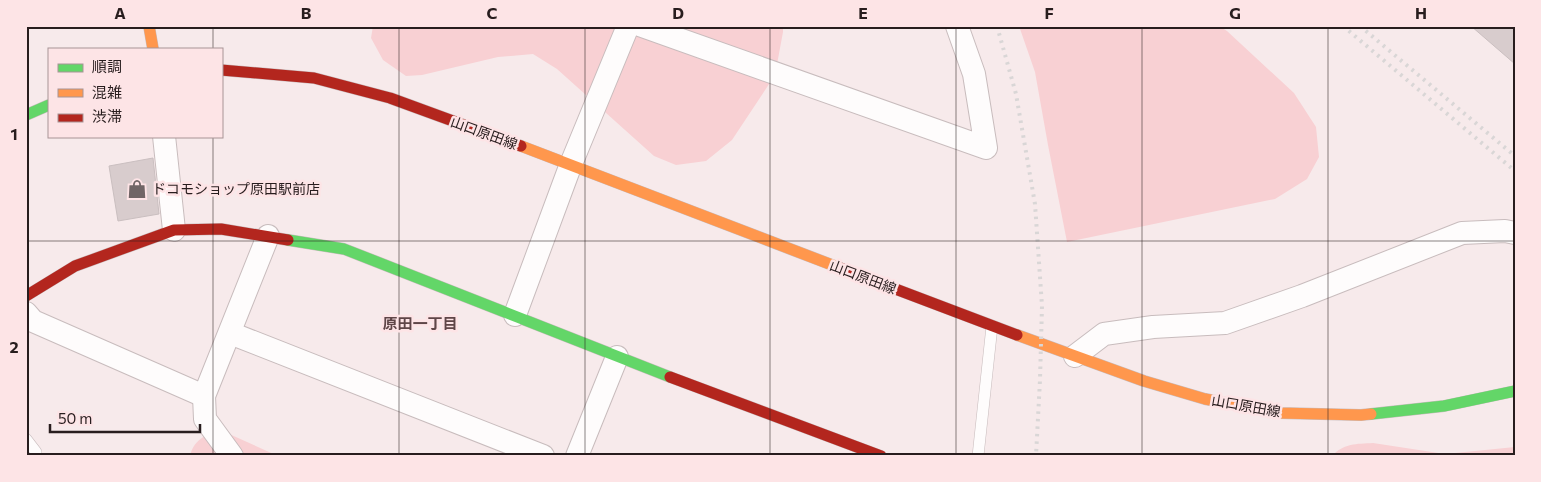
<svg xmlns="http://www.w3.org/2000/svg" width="1541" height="482" font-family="Commissioner,'Noto Sans JP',sans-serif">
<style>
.green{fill:#f8d0d3}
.building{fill:#d8cccd;stroke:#cabfc0}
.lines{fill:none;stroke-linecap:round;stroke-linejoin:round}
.lane-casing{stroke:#c8bcbd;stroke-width:12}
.street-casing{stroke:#c8bcbd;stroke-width:24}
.fast-casing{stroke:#c8bcbd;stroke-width:12}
.slow-casing{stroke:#c8bcbd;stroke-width:12}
.jam-casing{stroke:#c8bcbd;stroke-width:12}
.lane{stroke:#fefcfc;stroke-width:11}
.street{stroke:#fefcfc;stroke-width:22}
.fast{stroke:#63d668;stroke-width:11}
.slow{stroke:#ff974d;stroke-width:11}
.jam{stroke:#b3261e;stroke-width:11}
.rail{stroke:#d9d6d6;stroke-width:4;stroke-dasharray:2.5 5;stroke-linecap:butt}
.grid{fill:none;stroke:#281d1e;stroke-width:1;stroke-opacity:0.55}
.labels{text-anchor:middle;stroke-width:5;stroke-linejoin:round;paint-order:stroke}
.street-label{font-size:14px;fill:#281d1e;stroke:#fde4e6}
.poi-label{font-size:14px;fill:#281d1e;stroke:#fde4e6;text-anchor:start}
.neighbourhood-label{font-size:15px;font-weight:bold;fill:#5f4648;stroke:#fde4e6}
.neatline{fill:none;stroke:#281d1e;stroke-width:2}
.grid-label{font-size:16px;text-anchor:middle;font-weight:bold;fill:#281d1e}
</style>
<rect width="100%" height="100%" fill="#f7eaeb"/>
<!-- green -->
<g class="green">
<polygon points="373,26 783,26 783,32 775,75 732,140 706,161 676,165 654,156 557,69 533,54 498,57 422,75 406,76 383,60 371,38"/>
<polygon points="1019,26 1219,26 1227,31 1294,93 1316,127 1319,157 1307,179 1275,199 1067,242 1048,145 1035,72"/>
<path d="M 218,429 L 278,456 L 190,456 C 193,441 205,435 218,429 Z"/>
<path d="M 1373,443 L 1445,454 L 1515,447 L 1515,456 L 1332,456 C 1344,443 1356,444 1373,443 Z"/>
</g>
<!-- building -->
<g class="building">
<polygon points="1471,26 1515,26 1515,64"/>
<polygon points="153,158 159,214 118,221 109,166"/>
</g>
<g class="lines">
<!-- lane casing -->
<g class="lane-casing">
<g id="lane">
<polyline points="26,439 36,452"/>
<polyline points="978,456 992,326"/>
</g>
</g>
<!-- street casing -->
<g class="street-casing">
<g id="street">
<polyline points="642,26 986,148 974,74 957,26"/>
<polyline points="164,136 174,230"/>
<polyline points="26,313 33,321 204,396"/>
<polyline points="515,315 571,164 628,26"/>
<polyline points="230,333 543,456"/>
<polyline points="1075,356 1104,334 1153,327 1225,323 1302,296 1462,233 1505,231 1515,233"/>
<polyline points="232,456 205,419 204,396 268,236"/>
<polyline points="577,456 617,357"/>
</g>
</g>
<!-- fast casing -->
<g class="fast-casing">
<g id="fast">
<polyline points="26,115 49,105"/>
<polyline points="288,240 344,249 670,377"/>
<polyline points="1371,414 1444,406 1515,391"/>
</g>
</g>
<!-- slow casing -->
<g class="slow-casing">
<g id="slow">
<polyline points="149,26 153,49"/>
<polyline points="521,146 840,268"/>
<polyline points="1017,335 1144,381 1205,399 1280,413 1361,415 1371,414"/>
</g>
</g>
<!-- jam casing -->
<g class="jam-casing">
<g id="jam">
<polyline points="221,70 314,78 390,98 521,146"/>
<polyline points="840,268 1017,335"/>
<polyline points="26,296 75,266 174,230 221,229 288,240"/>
<polyline points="670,377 881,456"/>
</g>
</g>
<!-- lane -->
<use href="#lane" class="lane"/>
<!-- street -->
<use href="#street" class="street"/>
<!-- fast -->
<use href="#fast" class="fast"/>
<!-- slow -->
<use href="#slow" class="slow"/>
<!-- jam -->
<use href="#jam" class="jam"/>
<!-- rail -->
<g class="rail">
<polyline points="997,26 1016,94 1035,204 1042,306 1040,380 1036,456"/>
<polyline points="1343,26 1515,171"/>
<polyline points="1360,26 1515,156"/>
</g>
</g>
<!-- grid -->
<path class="grid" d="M 213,26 L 213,49M 399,26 L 399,456M 585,26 L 585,456M 770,26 L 770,456M 956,26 L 956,456M 1142,26 L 1142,456M 1328,26 L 1328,456M 213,136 L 213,456M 26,241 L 1515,241"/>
<!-- icons -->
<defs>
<g id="shop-bare" transform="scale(1.5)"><path d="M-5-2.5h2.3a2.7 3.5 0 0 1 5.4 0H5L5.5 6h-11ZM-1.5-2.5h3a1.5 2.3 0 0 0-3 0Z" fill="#706566" stroke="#fde4e6" stroke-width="2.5" paint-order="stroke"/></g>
</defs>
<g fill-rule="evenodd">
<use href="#shop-bare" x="137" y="189"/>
</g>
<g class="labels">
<!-- street labels -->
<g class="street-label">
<text transform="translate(484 133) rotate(20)" y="5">山口原田線</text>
<text transform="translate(863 277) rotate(21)" y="5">山口原田線</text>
<text transform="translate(1246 406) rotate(10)" y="5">山口原田線</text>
</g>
<!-- poi labels -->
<g class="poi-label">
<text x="152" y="194">ドコモショップ原田駅前店</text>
</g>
<!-- neighbourhood labels -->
<g class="neighbourhood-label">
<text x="420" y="329">原田一丁目</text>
</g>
</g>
<!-- border -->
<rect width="1541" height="482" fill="none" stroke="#fde4e6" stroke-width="55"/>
<!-- legend -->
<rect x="48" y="48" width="175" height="90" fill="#fde4e6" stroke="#a89496"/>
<rect x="58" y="64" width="25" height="8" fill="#63d668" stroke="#a89496"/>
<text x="92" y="72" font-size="15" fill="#281d1e">順調</text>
<rect x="58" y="89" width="25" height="8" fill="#ff974d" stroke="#a89496"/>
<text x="92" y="98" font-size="15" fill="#281d1e">混雑</text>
<rect x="58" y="114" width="25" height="8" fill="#b3261e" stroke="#a89496"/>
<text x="92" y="122" font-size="15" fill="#281d1e">渋滞</text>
<!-- scale -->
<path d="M50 424v8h150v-8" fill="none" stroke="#281d1e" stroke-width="2.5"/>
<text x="58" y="424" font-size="15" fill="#281d1e" stroke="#fde4e6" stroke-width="4" paint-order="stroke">50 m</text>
<rect x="28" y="28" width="1486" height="426" class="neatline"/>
<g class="grid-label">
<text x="120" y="19">A</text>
<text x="306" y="19">B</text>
<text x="492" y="19">C</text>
<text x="678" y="19">D</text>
<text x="863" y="19">E</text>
<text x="1049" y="19">F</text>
<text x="1235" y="19">G</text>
<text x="1421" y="19">H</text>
<text x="14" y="140">1</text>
<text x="14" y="353">2</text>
</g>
</svg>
